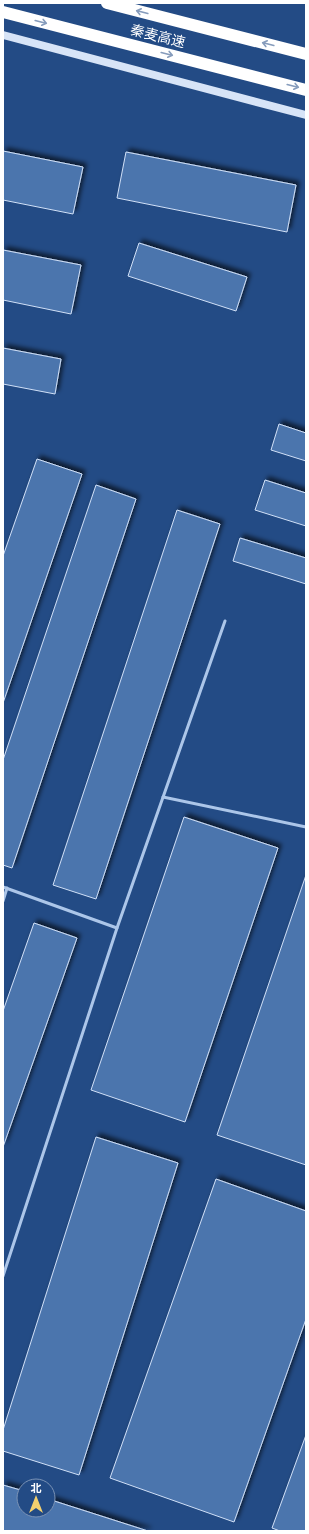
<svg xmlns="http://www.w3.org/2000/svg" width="309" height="1534" font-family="Rubik,'Noto Sans SC',sans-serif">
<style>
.building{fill:#4b74ad;stroke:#d0e0f7;filter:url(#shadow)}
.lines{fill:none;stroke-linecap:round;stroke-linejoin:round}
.lane{stroke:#acc6e9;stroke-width:3}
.secondary{stroke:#d7e4f7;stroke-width:8}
.highway{stroke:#fff;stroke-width:12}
.oneway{stroke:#869cbc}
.labels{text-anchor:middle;stroke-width:3;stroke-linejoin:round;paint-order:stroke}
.street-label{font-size:14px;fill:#fff;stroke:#234b85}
</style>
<defs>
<filter id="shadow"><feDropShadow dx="3.5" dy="-3.5" stdDeviation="2" flood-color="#0009"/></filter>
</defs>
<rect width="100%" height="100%" fill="#234b85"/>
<!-- building -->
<g class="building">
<polygon points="3,151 83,167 73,214 3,200"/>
<polygon points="126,152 296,185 287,232 117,198"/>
<polygon points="139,243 247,277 236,311 128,276"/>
<polygon points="3,250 81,265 71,314 3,300"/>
<polygon points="3,348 61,359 55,394 3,384"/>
<polygon points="279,424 306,433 306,461 271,450"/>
<polygon points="37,459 82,474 3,703 3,556"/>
<polygon points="265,480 306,493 306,526 255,510"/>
<polygon points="96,485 136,499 12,868 3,865 3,760"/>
<polygon points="177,510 220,524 96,899 53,885"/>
<polygon points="240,538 306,558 306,584 233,561"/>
<polygon points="184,817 278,848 185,1122 91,1090"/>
<polygon points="306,875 306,1165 217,1135"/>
<polygon points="34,923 77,938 3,1147 3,1011"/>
<polygon points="96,1137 178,1163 79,1475 3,1451 3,1430"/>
<polygon points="216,1179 306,1211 306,1319 234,1522 110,1478"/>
<polygon points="306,1435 306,1531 280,1531 272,1528"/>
<polygon points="3,1485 24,1491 24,1510 48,1510 48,1499 148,1531 3,1531"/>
</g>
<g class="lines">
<!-- lane -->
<g class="lane">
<polyline points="163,797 306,827"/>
<polyline points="3,887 117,928"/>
<polyline points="3,901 7,888"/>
<polyline points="3,1276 117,928 225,621"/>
</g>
<!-- secondary -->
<polyline class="secondary" points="3,35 306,115"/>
<!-- highway -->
<g class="highway">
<polyline points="107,3 306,54"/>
<polyline points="3,12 306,90"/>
</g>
</g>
<!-- one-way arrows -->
<defs><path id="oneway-shaft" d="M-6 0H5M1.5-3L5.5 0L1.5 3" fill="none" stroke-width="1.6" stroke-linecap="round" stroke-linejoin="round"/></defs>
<g class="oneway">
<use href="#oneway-shaft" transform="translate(142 12) rotate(-166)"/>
<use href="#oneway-shaft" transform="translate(41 22) rotate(14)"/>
<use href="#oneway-shaft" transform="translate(268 44) rotate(-166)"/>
<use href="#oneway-shaft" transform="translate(167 54) rotate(14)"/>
<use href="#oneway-shaft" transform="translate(293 86) rotate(14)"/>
</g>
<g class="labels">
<!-- street labels -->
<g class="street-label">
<text transform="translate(158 36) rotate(14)" y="5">秦麦高速</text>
</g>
</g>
<!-- border -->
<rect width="309" height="1534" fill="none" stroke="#ffffff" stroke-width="8"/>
<!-- north arrow -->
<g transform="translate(36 1498)"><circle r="19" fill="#234b85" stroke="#7b93b6"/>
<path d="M0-3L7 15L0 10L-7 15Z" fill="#f4d16f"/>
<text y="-6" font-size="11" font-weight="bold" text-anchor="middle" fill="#ffffff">北</text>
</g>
</svg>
